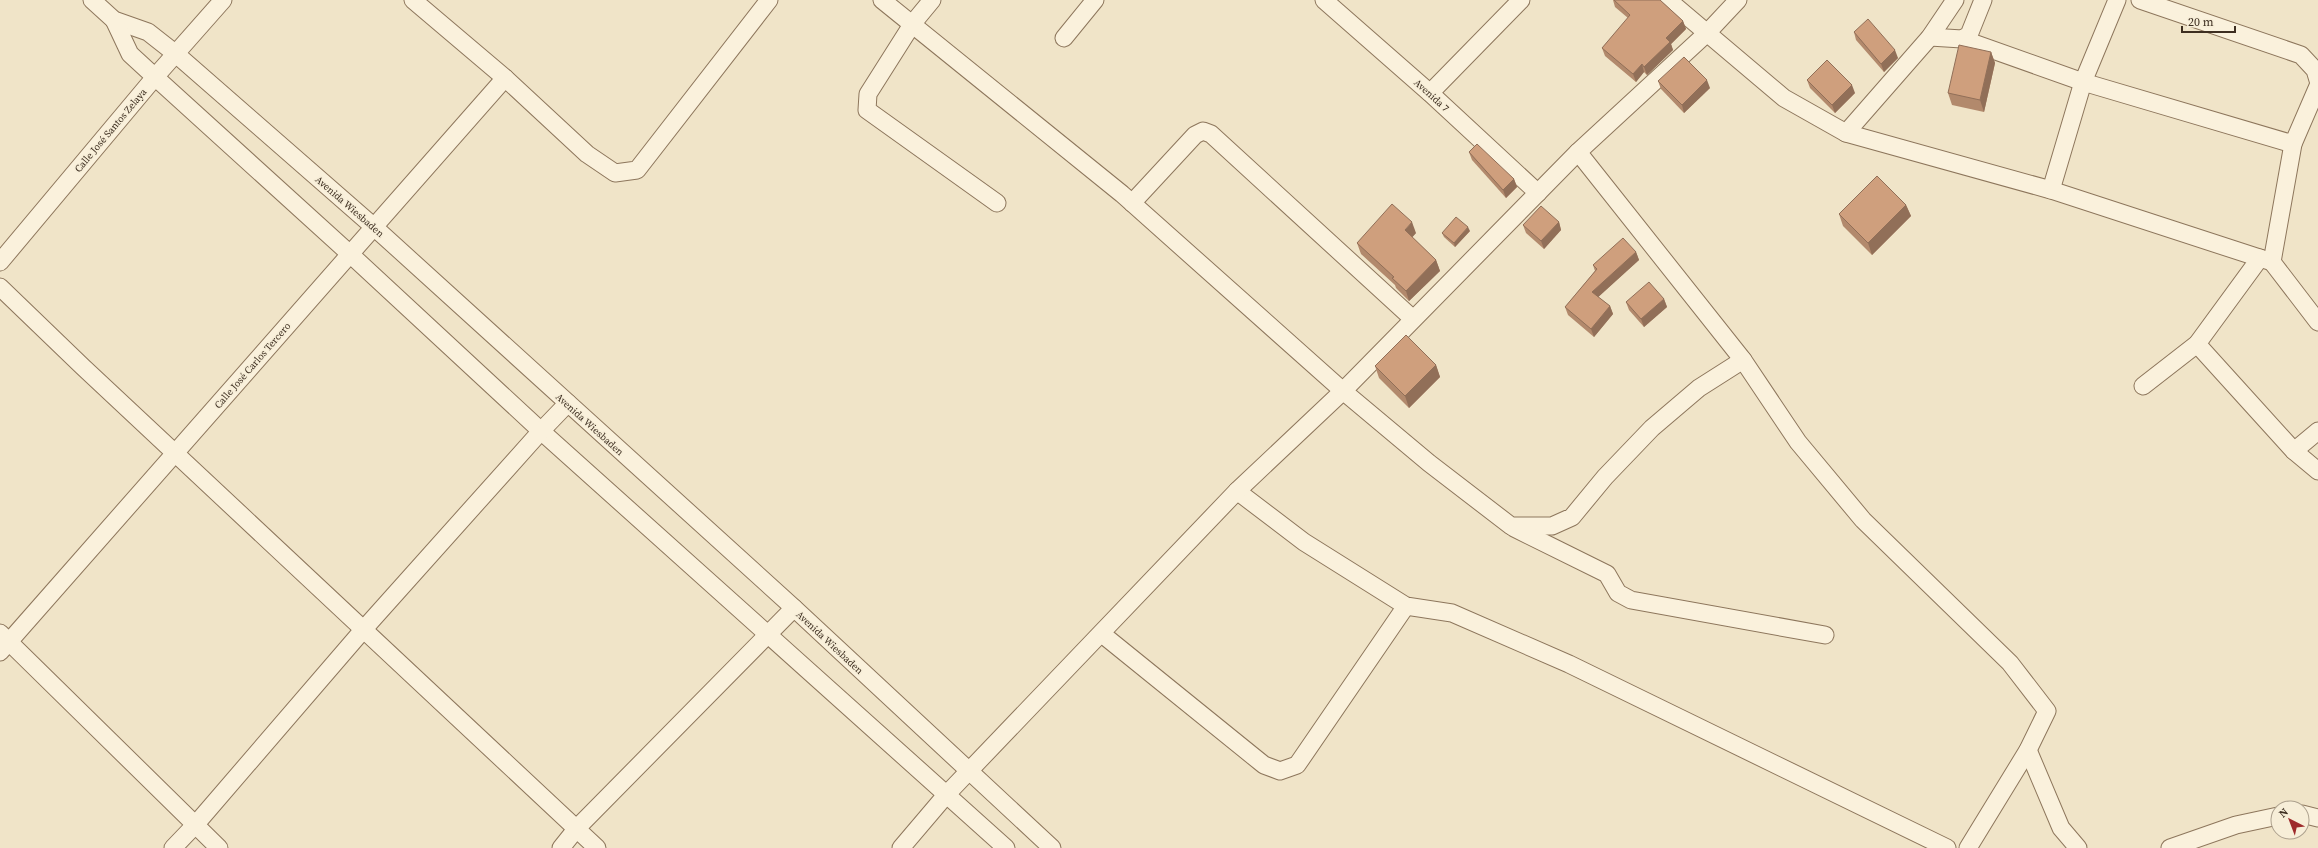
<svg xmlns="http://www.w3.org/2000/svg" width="2318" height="848" font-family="'Source Serif 4',serif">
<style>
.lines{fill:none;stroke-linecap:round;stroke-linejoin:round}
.minor-casing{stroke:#8d765c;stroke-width:19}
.minor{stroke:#faf1dc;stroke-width:17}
.wall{fill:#b2896c}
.shaded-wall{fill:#916f58}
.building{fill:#cf9f7d;stroke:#916f58}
.labels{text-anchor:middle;stroke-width:3;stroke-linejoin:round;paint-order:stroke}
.street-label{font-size:10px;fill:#3d2e20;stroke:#f7eed8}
</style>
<rect width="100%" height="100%" fill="#f0e4c8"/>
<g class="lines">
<!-- minor casing -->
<g class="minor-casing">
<g id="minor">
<polyline points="92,0 114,20 148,32 176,54 374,227 794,608 1052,848"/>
<polyline points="413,0 505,78 587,154 615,173 637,170 769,0"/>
<polyline points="882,0 1122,194 1343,391 1429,463 1511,526 1552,526 1572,517 1605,477 1652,428 1699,388 1743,360"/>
<polyline points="932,0 913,23 868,94 867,110 997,203"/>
<polyline points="1324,0 1430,93 1538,193"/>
<polyline points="1668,0 1784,98 1846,133 2051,190 2272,262 2293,144 2318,86"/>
<polyline points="2140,0 2301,55 2315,70 2318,80"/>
<polyline points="114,20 130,54 155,77 350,254 541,431 1006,848"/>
<polyline points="1930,37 1962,39 1969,35 1983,0"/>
<polyline points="1064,38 1095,0"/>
<polyline points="1962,39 2083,82 2293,144"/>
<polyline points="1430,93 1521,0"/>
<polyline points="1846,133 1930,37 1955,0"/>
<polyline points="1578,152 1743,360 1798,442 1863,520 2010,663 2047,711 2028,750 1968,848"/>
<polyline points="2051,190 2083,82 2117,0"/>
<polyline points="1132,203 1195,135 1203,131 1211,134 1413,319"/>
<polyline points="0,262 155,77 223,0"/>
<polyline points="2272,262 2318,322"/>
<polyline points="0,287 83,367 597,848"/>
<polyline points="2197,344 2294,451 2318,471"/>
<polyline points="2143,386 2197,344 2260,258"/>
<polyline points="2294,451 2318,431"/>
<polyline points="1237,491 1304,542 1406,606 1452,613 1569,664 1947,848"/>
<polyline points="1514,528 1607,574 1618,593 1631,600 1825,635"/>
<polyline points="0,633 219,848"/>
<polyline points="1102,634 1264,765 1280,771 1297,765 1406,606"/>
<polyline points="0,652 505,78"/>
<polyline points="2028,750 2061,828 2078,848"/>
<polyline points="2302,814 2318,818"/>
<polyline points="173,848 196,824 363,630 541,431 568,403"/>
<polyline points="561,848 577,828 794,608"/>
<polyline points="901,848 946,795 1237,491 1343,391 1578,152 1707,33 1738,0"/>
<polyline points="2170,848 2236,825 2278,816"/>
</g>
</g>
<!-- minor -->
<use href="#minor" class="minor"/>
</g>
<!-- wall -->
<g class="wall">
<polygon points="1613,0 1660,0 1683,21 1686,29 1671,44 1673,50 1647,75 1644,72 1636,82 1605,56 1602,48 1628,18 1615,7"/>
<polygon points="1854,32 1898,58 1884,72 1856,40"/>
<polygon points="1991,52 1995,63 1984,112 1952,105 1948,93"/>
<polygon points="1807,80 1855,93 1835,113 1810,88"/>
<polygon points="1658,81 1710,88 1684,113 1661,89"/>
<polygon points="1469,152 1514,179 1517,187 1506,198 1472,160"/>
<polygon points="1906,205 1911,216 1872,255 1843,226 1839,214"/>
<polygon points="1559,222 1561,230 1544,249 1526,233 1523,225"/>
<polygon points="1470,231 1455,247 1444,237 1442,233"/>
<polygon points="1416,233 1412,237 1436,260 1440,271 1409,301 1396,288 1395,285 1361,254 1357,243"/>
<polygon points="1636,252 1639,260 1598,297 1610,306 1613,314 1594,337 1568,315 1565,307 1595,271 1593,265"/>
<polygon points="1664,299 1667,307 1644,327 1629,310 1626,302"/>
<polygon points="1436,365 1440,377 1409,408 1379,378 1375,366"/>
</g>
<!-- shaded-wall -->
<g class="shaded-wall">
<polygon points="1683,21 1686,29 1671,44 1673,50 1647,75 1644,67 1666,38"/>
<polygon points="1895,50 1898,58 1884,72 1881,64"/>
<polygon points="1991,52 1995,63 1984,112 1980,100"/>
<polygon points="1642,64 1644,72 1636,82 1633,74"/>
<polygon points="1707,80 1710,88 1684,113 1682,105"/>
<polygon points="1852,85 1855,93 1835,113 1832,105"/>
<polygon points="1514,179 1517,187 1506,198 1503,190"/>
<polygon points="1906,205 1911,216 1872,255 1868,243"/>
<polygon points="1412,222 1416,233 1409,241 1405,230"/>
<polygon points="1559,222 1561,230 1544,249 1541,241"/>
<polygon points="1468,227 1470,231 1455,247 1454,243"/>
<polygon points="1636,252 1639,260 1595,300 1592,292"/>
<polygon points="1436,260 1440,271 1409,301 1406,291"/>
<polygon points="1664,299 1667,307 1644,327 1641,319"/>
<polygon points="1610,306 1613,314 1594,337 1591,329"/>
<polygon points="1436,365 1440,377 1409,408 1405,396"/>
</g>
<!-- building -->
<g class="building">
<polygon points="1614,0 1660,0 1683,21 1666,38 1670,42 1644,67 1642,64 1633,74 1602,48 1630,15"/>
<polygon points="1868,19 1895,50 1881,64 1854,32"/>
<polygon points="1959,45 1991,52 1980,100 1948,93"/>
<polygon points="1684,57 1707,80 1682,105 1658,81"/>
<polygon points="1827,60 1852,85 1832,105 1807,80"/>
<polygon points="1477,144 1514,179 1503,190 1469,152"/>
<polygon points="1877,176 1906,205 1868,243 1839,214"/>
<polygon points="1392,204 1412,222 1405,230 1436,260 1406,291 1392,278 1394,277 1357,243"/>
<polygon points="1541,206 1559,222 1541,241 1523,225"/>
<polygon points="1456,217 1468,227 1454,243 1442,233"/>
<polygon points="1623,238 1636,252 1592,292 1610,306 1591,329 1565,307 1597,269 1593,265"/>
<polygon points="1649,282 1664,299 1641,319 1626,302"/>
<polygon points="1406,335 1436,365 1405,396 1375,366"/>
</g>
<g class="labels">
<!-- street labels -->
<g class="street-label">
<text transform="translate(1432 95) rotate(42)" y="4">Avenida 7</text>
<text transform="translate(110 130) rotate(-50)" y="4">Calle José Santos Zelaya</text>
<text transform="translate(350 206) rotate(41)" y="4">Avenida Wiesbaden</text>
<text transform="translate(252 365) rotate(-49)" y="4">Calle José Carlos Tercero</text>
<text transform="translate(590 424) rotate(42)" y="4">Avenida Wiesbaden</text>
<text transform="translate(830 642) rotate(43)" y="4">Avenida Wiesbaden</text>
</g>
</g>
<!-- north arrow -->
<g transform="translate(2290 820) rotate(318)"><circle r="19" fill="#f7eed8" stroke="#ada18e"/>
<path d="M0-3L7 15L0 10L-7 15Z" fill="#9e2a2b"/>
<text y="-6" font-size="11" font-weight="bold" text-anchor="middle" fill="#3d2e20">N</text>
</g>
<!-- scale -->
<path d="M2182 26v6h53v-6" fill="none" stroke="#3d2e20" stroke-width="2"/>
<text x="2188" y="26" font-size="12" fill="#3d2e20" stroke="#f7eed8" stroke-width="3" paint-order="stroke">20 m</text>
</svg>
